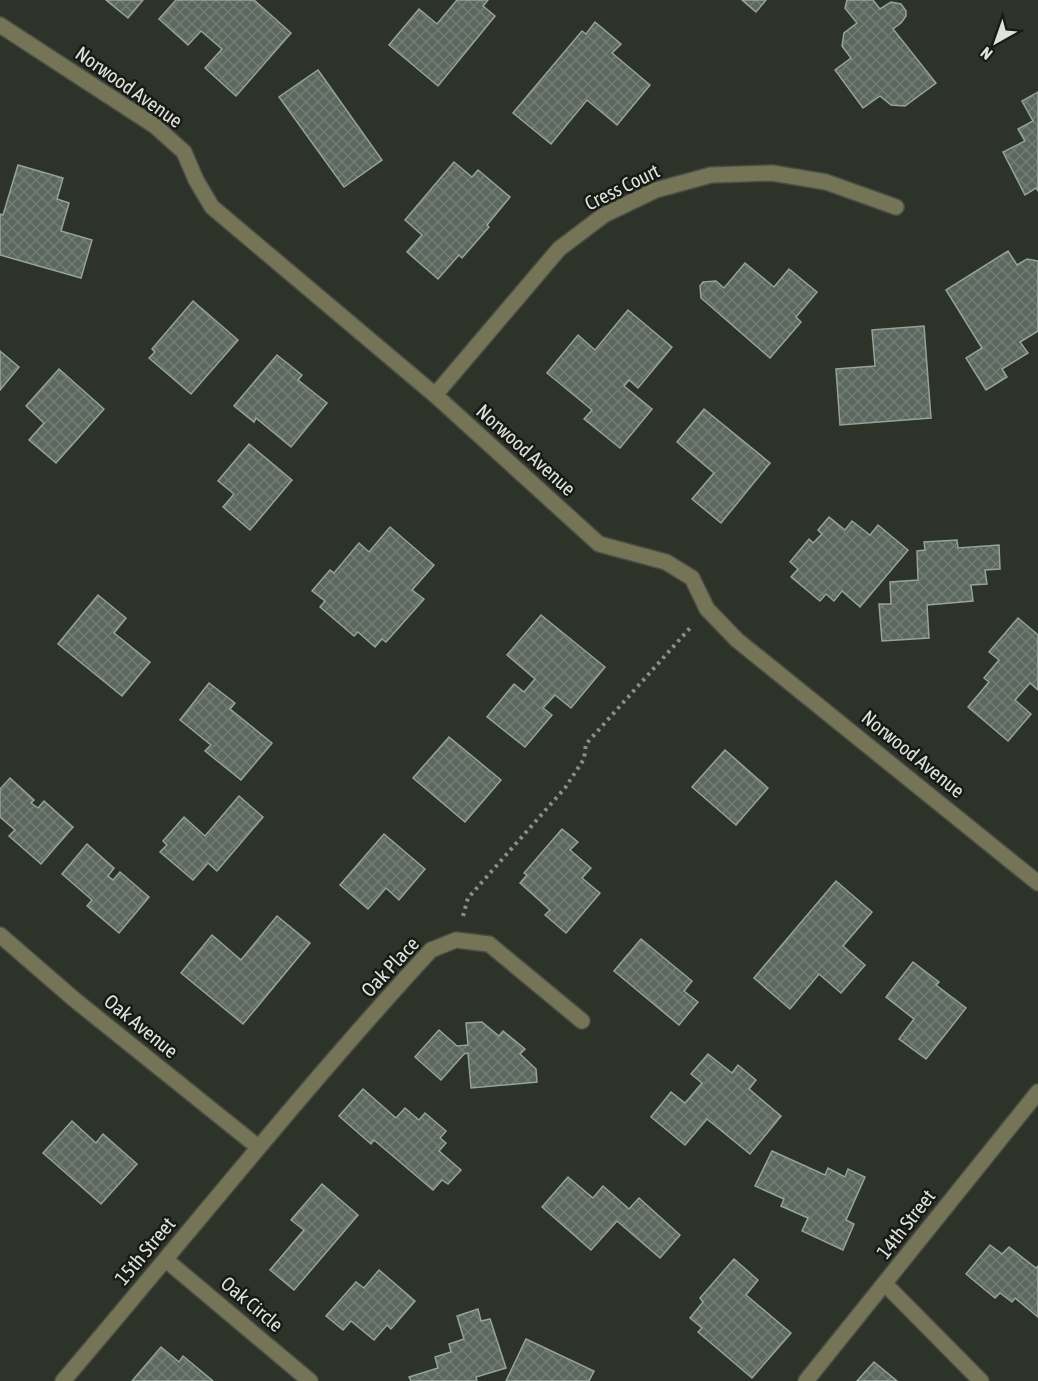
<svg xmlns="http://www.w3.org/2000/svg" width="1038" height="1381" font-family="'Asap Condensed',sans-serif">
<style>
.building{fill:url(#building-cross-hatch);stroke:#96a39a;stroke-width:1.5}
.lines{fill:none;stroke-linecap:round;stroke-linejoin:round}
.minor-casing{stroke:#4a4f45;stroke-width:18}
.path{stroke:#8c9088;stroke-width:4;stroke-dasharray:3 4.5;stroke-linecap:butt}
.minor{stroke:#767457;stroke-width:15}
.labels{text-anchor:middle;stroke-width:5;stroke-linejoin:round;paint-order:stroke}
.street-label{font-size:20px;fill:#e0e3dd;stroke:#171a15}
</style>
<defs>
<pattern id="building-cross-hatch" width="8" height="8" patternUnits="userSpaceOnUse" patternTransform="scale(1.5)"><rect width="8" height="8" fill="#5c685f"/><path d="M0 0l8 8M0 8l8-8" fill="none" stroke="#737d76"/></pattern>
</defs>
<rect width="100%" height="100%" fill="#2d3328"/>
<!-- building -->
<g class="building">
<polygon points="106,0 143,0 128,18"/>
<polygon points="176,0 254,0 291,33 236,96 205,68 222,49 201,31 188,45 159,19"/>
<polygon points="457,0 488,0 483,6 495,16 438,86 389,45 419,9 437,24"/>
<polygon points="742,0 766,0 756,12"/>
<polygon points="847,0 873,0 880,9 891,2 901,4 906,11 906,16 901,23 893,29 936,83 905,106 891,105 880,96 863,108 835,70 851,58 842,46 844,33 857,23 845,8"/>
<polygon points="595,22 621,44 612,53 650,85 617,125 587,100 551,144 513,113 582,31 586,34"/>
<polygon points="318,70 382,160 344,187 279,97"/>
<polygon points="1038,92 1038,191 1036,188 1025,195 1003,152 1025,141 1018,129 1033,121 1022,101"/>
<polygon points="454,162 472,177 478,170 510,197 487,225 489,227 462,258 459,255 438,279 407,252 422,235 405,220"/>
<polygon points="18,165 63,178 57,199 69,203 61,231 92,240 81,278 0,255 0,214 3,215"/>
<polygon points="1008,251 1017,265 1027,259 1038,261 1038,331 1020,342 1028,353 1002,369 1007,377 986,390 966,358 982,348 946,290"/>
<polygon points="745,263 774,287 789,269 817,292 796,317 801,322 770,358 701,298 700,286 703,282 716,281 724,288"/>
<polygon points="193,301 238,340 191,394 149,358 155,352 152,349"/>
<polygon points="628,310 672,347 638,388 629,380 624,386 652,409 620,448 584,419 592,410 547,373 578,335 595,350"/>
<polygon points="924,326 931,418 840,425 836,369 875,366 872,330"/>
<polygon points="0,351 19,367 0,390"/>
<polygon points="277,355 302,375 298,380 327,403 291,447 256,418 254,422 234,406"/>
<polygon points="59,369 104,409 56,463 29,440 44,423 26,406"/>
<polygon points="704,409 770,463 721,523 692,499 714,473 677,442"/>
<polygon points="249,444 292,480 250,530 223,507 234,494 218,481"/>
<polygon points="829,517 845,530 852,521 870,535 878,525 908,550 860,607 842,591 834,601 826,594 820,601 791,577 798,569 790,562 809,539 813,543 822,534 818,530"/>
<polygon points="390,527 434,565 412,590 424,599 386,642 382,639 375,647 358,632 354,636 320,607 325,601 312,591 330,570 334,573 359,543 369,552"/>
<polygon points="957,540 958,548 999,545 1000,569 985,570 987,584 971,585 973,601 927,605 929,638 882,641 879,604 891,604 890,582 918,580 917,551 925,550 924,542"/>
<polygon points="98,595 126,618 114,633 150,662 122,696 58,644"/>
<polygon points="541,615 605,667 571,708 555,695 543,708 552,715 525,747 487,717 514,684 524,692 535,679 507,655"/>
<polygon points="1018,618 1038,635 1038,690 1030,683 1015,700 1031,714 1008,741 968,707 989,682 984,678 999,660 989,652"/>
<polygon points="209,683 235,703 230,709 272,743 241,780 205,751 211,745 180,720"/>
<polygon points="449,737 501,780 465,822 413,778"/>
<polygon points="725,750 768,788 736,825 692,787"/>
<polygon points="10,778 34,800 31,803 38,808 44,801 73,827 41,864 9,836 15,830 0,817 0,789"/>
<polygon points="239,796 263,817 217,871 208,863 193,880 160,852 167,845 163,841 184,817 205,836"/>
<polygon points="562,829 578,842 570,850 591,868 582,878 600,893 566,933 545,915 550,910 520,883 527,875 524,873"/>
<polygon points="384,834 425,869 399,900 386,888 368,909 340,885"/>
<polygon points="87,844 114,868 108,876 113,880 120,872 149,897 119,933 87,906 92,900 62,874"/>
<polygon points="836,881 872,912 843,946 865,965 841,993 819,974 790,1009 754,978"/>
<polygon points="277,916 310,943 243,1024 181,973 212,935 241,960"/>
<polygon points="641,939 692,981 684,991 698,1002 679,1025 614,971"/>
<polygon points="913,962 939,982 936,985 966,1008 926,1059 899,1039 914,1019 886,997"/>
<polygon points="482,1022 499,1036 503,1031 525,1049 520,1054 536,1069 537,1082 471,1088 468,1053 464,1054 441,1080 415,1057 439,1030 457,1046 468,1045 466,1023"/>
<polygon points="708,1054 732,1073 738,1065 756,1080 749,1089 781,1116 750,1154 707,1119 685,1145 651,1117 671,1092 685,1103 702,1083 691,1074"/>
<polygon points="363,1089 396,1118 405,1108 419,1120 425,1113 446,1131 440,1138 446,1143 439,1151 461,1170 448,1184 442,1180 433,1190 374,1140 371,1144 339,1116"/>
<polygon points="72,1121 96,1143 103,1134 137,1164 101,1204 43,1153"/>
<polygon points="772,1151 825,1175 828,1168 845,1177 848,1169 865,1177 846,1220 854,1224 843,1250 802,1231 808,1218 781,1206 784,1199 755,1186"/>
<polygon points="568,1177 593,1198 603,1186 629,1209 639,1198 680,1235 660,1258 617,1221 591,1250 542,1207"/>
<polygon points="322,1184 358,1215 294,1290 270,1270 304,1230 291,1220"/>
<polygon points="990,1245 1002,1254 1009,1247 1036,1268 1038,1266 1038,1317 1015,1298 1012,1302 1000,1293 995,1298 966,1274"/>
<polygon points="734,1259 758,1280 746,1295 791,1333 752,1378 698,1332 702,1328 690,1318 703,1302 700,1298"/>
<polygon points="379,1270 415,1301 391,1329 387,1325 374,1340 351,1321 343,1330 326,1316 356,1282 364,1288"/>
<polygon points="478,1309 481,1321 490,1319 506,1368 476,1377 477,1381 411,1381 409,1377 438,1368 435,1357 451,1352 449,1344 464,1339 457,1316"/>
<polygon points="526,1339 594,1371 589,1381 506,1381"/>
<polygon points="161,1347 179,1362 183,1356 213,1381 132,1381"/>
<polygon points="874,1362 897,1381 857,1381"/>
</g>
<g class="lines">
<!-- minor casing -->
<g class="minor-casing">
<g id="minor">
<polyline points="0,25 155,126 184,152 196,180 212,207 435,395 599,544 666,562 692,578 707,609 737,640 1038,883"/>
<polyline points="435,395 559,249 604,215 656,190 711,175 772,173 826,182 896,207"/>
<polyline points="0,935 75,1000 258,1147"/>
<polyline points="166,1260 310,1381"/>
<polyline points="885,1284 981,1381"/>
<path d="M 63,1381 C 186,1237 303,1089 431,950 L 456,940 L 489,944 L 582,1021"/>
<polyline points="806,1381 1038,1092"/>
</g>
</g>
<!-- path -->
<polyline class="path" points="463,916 468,898 565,788 584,759 586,744 690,628"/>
<!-- minor -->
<use href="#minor" class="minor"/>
</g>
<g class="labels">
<!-- street labels -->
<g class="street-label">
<text transform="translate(129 87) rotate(35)" y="7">Norwood Avenue</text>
<text transform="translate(622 187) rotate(-26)" y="7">Cress Court</text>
<text transform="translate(526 450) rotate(42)" y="7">Norwood Avenue</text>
<text transform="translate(913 754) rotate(39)" y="7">Norwood Avenue</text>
<text transform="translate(390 967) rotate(-47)" y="7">Oak Place</text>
<text transform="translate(141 1026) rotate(39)" y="7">Oak Avenue</text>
<text transform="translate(906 1224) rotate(-52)" y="7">14th Street</text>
<text transform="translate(145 1251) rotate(-50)" y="7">15th Street</text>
<text transform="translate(252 1304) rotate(40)" y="7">Oak Circle</text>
</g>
</g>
<!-- north arrow -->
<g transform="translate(996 42) rotate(220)" stroke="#171a15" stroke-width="4.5" paint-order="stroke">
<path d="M0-4.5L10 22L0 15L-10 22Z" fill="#e0e3dd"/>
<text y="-9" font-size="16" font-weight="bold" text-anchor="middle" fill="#e0e3dd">N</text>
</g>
</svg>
